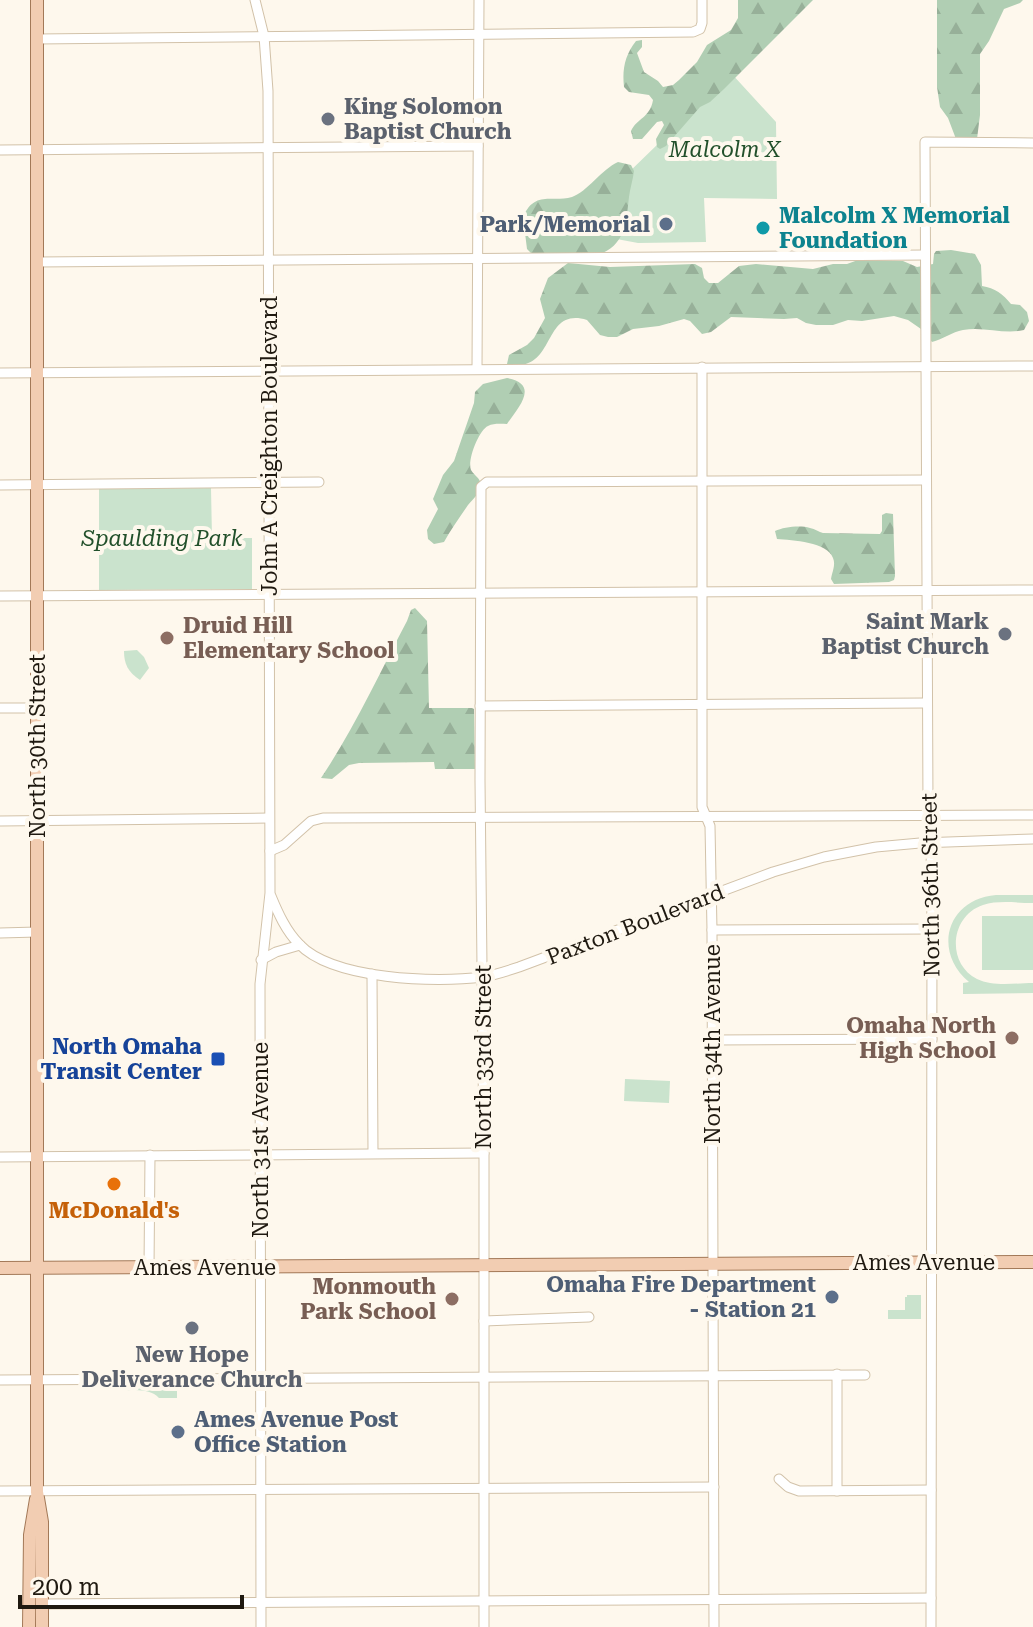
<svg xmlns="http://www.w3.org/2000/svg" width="1033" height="1627" font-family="'Roboto Serif',serif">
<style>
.green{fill:#cae3cd}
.forest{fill:url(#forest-firs)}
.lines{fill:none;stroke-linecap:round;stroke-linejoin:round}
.minor-casing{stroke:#d2c2a9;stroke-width:11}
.major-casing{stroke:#a37958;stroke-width:14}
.minor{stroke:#fff;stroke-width:9}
.major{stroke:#f2cdb2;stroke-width:12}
.worship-dot{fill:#6b7280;stroke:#fef8ed;stroke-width:3}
.service-dot{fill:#5c6f8a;stroke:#fef8ed;stroke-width:3}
.culture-dot{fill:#0f9aa8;stroke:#fef8ed;stroke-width:3}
.education-dot{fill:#8d6e63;stroke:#fef8ed;stroke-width:3}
.transit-dot{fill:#1a4fb4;stroke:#fef8ed;stroke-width:3}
.food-dot{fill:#e8710a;stroke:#fef8ed;stroke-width:3}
.labels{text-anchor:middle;stroke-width:8;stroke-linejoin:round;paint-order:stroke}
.worship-label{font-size:22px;font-weight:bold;fill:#5b616d;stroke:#fef8ed;text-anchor:start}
.park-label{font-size:22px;font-style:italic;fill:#22502b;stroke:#fef8ed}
.culture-label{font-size:22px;font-weight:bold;fill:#0d838f;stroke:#fef8ed;text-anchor:start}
.service-label{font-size:22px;font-weight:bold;fill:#4e5e75;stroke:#fef8ed;text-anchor:end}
.street-label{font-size:22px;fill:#1f1910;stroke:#fef8ed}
.education-label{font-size:22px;font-weight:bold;fill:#785e54;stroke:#fef8ed;text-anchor:end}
.transit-label{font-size:22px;font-weight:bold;fill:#164399;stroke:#fef8ed;text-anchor:end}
.food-label{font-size:22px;font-weight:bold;fill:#c56008;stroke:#fef8ed}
</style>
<defs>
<pattern id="forest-firs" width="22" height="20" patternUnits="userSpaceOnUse" patternTransform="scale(2)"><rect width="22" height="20" fill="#b0ceb3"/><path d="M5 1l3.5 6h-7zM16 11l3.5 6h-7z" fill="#97b099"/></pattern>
</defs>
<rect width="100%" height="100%" fill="#fef8ed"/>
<!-- green -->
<g class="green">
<polygon points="731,73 776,122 777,199 704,198 706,242 638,243 606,237 625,176"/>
<polygon points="211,488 212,538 252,538 252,589 99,590 99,489"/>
<path d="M 137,650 L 144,657 L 149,668 L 140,680 C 128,672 124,664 124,651 Z"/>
<path d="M 996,895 L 1033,895 L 1033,903 C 1017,903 998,900 983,905 C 950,916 946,963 977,979 C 993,987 1016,983 1033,983 L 1033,993 L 963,994 L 963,983 L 969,982 C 932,951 947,899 996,895 Z"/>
<rect x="982" y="916" width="51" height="54"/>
<polygon points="625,1079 670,1081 669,1103 624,1101"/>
<polygon points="907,1295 921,1295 921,1319 888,1319 888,1310 905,1310 905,1297 907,1297"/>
<path d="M 111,1386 L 177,1386 L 177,1398 L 159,1398 C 149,1387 130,1391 116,1391 Z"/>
</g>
<!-- forest -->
<g class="forest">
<path d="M 738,0 L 813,0 L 724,89 L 710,102 L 700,107 L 666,146 L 660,149 L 657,147 L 656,139 L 664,125 L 662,121 L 657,122 L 642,139 L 633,139 L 631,131 C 637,118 650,118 653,100 L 649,95 L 629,92 L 624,87 C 622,69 625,55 636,41 L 642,40 L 642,47 L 637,53 L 644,72 L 658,81 L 663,87 L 673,85 L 679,80 L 697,62 L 707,45 L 731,30 L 738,18 Z"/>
<polygon points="937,0 1023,0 1020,3 1004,9 989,41 980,54 980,115 977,139 956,139 948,118 940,107 937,87"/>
<path d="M 618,162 L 631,165 L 634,171 C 633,180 630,188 629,197 C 626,222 626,246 597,255 L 533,255 L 527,249 L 523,217 C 535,190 552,203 572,197 C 587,192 602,169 618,162 Z"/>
<path d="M 951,250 L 975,254 L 981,265 L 982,286 C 995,288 1003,294 1011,304 L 1020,305 L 1027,312 L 1029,321 L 1024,330 C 1004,335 984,326 963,330 C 952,332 943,339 932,342 L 921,329 L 908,320 L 894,316 L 862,321 L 848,320 L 833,325 L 816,325 L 806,323 L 797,318 L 784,319 L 731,317 L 711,332 L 702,334 L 690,321 L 684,319 L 659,326 L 633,329 L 617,337 L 608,337 L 600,335 L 587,320 C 540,306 558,375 507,364 L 509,355 L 527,345 L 534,338 L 545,318 L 540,299 L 548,278 L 568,263 L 610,267 L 695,264 L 702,268 L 704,278 L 709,283 L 718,283 L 739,266 L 756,264 L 813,269 L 833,264 L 847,264 L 858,260 L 903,261 L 917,267 L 933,264 L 934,254 L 936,251 Z"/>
<path d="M 507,378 C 540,384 519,407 507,424 C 501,424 494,423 488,426 C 479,430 467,460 471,470 C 476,478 484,479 479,491 C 477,496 472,500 468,505 C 460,517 451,529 444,542 L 434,544 L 428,539 L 427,530 L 438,509 L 433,499 L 443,475 L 454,461 L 474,403 L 475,392 L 483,384 Z"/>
<path d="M 886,513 L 893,514 L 895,576 L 894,580 L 889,582 L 834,584 L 831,579 C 832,572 836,565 833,558 C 828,542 792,540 777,539 L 775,531 C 784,527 800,525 810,528 C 815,529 819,532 823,533 L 880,534 L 882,531 L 882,515 Z"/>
<path d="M 415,608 L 427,621 L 429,708 L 472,708 L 474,709 L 475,769 L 435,769 L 434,762 L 359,763 L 349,765 L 332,779 L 321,778 C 354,729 379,674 407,621 L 411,610 Z"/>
</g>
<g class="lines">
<!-- minor casing -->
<g class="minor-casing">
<g id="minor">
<polyline points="255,0 264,36 268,91 270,893 260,984 261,1627"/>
<polyline points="37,39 693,32 700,29 702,23 702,0"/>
<polyline points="0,150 478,146"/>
<polyline points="37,262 925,255"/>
<polyline points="702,367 702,807 710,826 712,930 714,1627"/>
<polyline points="477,369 479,0"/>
<polyline points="0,373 1033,366"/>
<polyline points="0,485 319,482"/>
<polyline points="0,596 1033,590"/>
<polyline points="480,706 927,703"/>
<polyline points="0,708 36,708"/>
<polyline points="0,821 269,818"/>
<polyline points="270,851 284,845 311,821 323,818 1033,815"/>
<path d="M 271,896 C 278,913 286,931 299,944 C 333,980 436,983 483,977 C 495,975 507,971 519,967 L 773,872 L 824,857 L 876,847 L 920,843 L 1033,839"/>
<polyline points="712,930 932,929"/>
<polyline points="0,933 37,932"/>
<polyline points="261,960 276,952 300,945"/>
<polyline points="372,974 373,1153"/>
<polyline points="713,1040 932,1039"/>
<polyline points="0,1157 484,1153"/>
<polyline points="149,1268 150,1155"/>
<polyline points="484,1321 589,1317"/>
<polyline points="837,1374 837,1491"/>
<polyline points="0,1380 865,1375"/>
<polyline points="779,1479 788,1487 799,1491 931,1490"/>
<polyline points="0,1491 714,1487"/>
<polyline points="42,1604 931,1598"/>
<polyline points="484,1627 484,1153 480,780 481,487 487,482 926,480"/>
<polyline points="931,1627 932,929 931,842 928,806 925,142 1033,143"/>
</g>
</g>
<!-- major casing -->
<g class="major-casing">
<g id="major">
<polyline points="37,0 37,1492 42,1522 42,1627"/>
<polyline points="0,1268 1033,1262"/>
<polyline points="29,1627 30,1535 36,1499"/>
</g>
</g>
<!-- minor -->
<use href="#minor" class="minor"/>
<!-- major -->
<use href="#major" class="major"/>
</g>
<!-- markers -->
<g class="worship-dot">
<circle cx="328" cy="119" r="8"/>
<circle cx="1005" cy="634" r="8"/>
<circle cx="192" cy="1328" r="8"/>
</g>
<g class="service-dot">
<circle cx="666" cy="224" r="8"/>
<circle cx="832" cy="1297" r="8"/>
<circle cx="178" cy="1432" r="8"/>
</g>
<circle class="culture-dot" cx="763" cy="228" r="8"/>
<g class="education-dot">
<circle cx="167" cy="638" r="8"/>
<circle cx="1012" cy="1038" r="8"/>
<circle cx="452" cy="1299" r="8"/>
</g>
<rect class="transit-dot" x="210" y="1051" width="16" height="16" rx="4"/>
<circle class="food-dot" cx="114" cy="1184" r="8"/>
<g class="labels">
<!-- worship labels -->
<g class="worship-label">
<text x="344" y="114">King Solomon<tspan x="344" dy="25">Baptist Church</tspan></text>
<text x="989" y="629" text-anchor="end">Saint Mark<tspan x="989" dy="25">Baptist Church</tspan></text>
<text x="192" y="1362" text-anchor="middle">New Hope<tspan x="192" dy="25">Deliverance Church</tspan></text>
</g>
<!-- park labels -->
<g class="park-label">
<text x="725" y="157">Malcolm X</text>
<text x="162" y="546">Spaulding Park</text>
</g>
<!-- culture labels -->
<g class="culture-label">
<text x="779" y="223">Malcolm X Memorial<tspan x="779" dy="25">Foundation</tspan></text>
</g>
<!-- service labels -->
<g class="service-label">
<text x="650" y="232">Park/Memorial</text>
<text x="816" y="1292">Omaha Fire Department<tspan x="816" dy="25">- Station 21</tspan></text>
<text x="194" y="1427" text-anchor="start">Ames Avenue Post<tspan x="194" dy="25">Office Station</tspan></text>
</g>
<!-- street labels -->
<g class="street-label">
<text transform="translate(269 446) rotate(-90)" y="8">John A Creighton Boulevard</text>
<text transform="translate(37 746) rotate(-90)" y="8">North 30th Street</text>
<text transform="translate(930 885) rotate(-91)" y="8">North 36th Street</text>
<text transform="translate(635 924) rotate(-21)" y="8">Paxton Boulevard</text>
<text transform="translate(712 1044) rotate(-90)" y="8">North 34th Avenue</text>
<text transform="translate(483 1057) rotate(-90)" y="8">North 33rd Street</text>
<text transform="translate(260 1140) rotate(-90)" y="8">North 31st Avenue</text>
<text x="924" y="1270">Ames Avenue</text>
<text x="205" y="1275">Ames Avenue</text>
</g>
<!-- education labels -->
<g class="education-label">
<text x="183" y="633" text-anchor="start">Druid Hill<tspan x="183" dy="25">Elementary School</tspan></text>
<text x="996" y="1033">Omaha North<tspan x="996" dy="25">High School</tspan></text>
<text x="436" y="1294">Monmouth<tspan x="436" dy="25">Park School</tspan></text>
</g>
<!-- transit labels -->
<g class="transit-label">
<text x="202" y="1054">North Omaha<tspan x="202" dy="25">Transit Center</tspan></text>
</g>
<!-- food labels -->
<g class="food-label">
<text x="114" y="1218">McDonald's</text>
</g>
</g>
<!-- scale -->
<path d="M20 1595v12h222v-12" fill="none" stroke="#1f1910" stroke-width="4"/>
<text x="32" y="1595" font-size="24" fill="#1f1910" stroke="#fef8ed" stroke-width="6" paint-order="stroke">200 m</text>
</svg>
